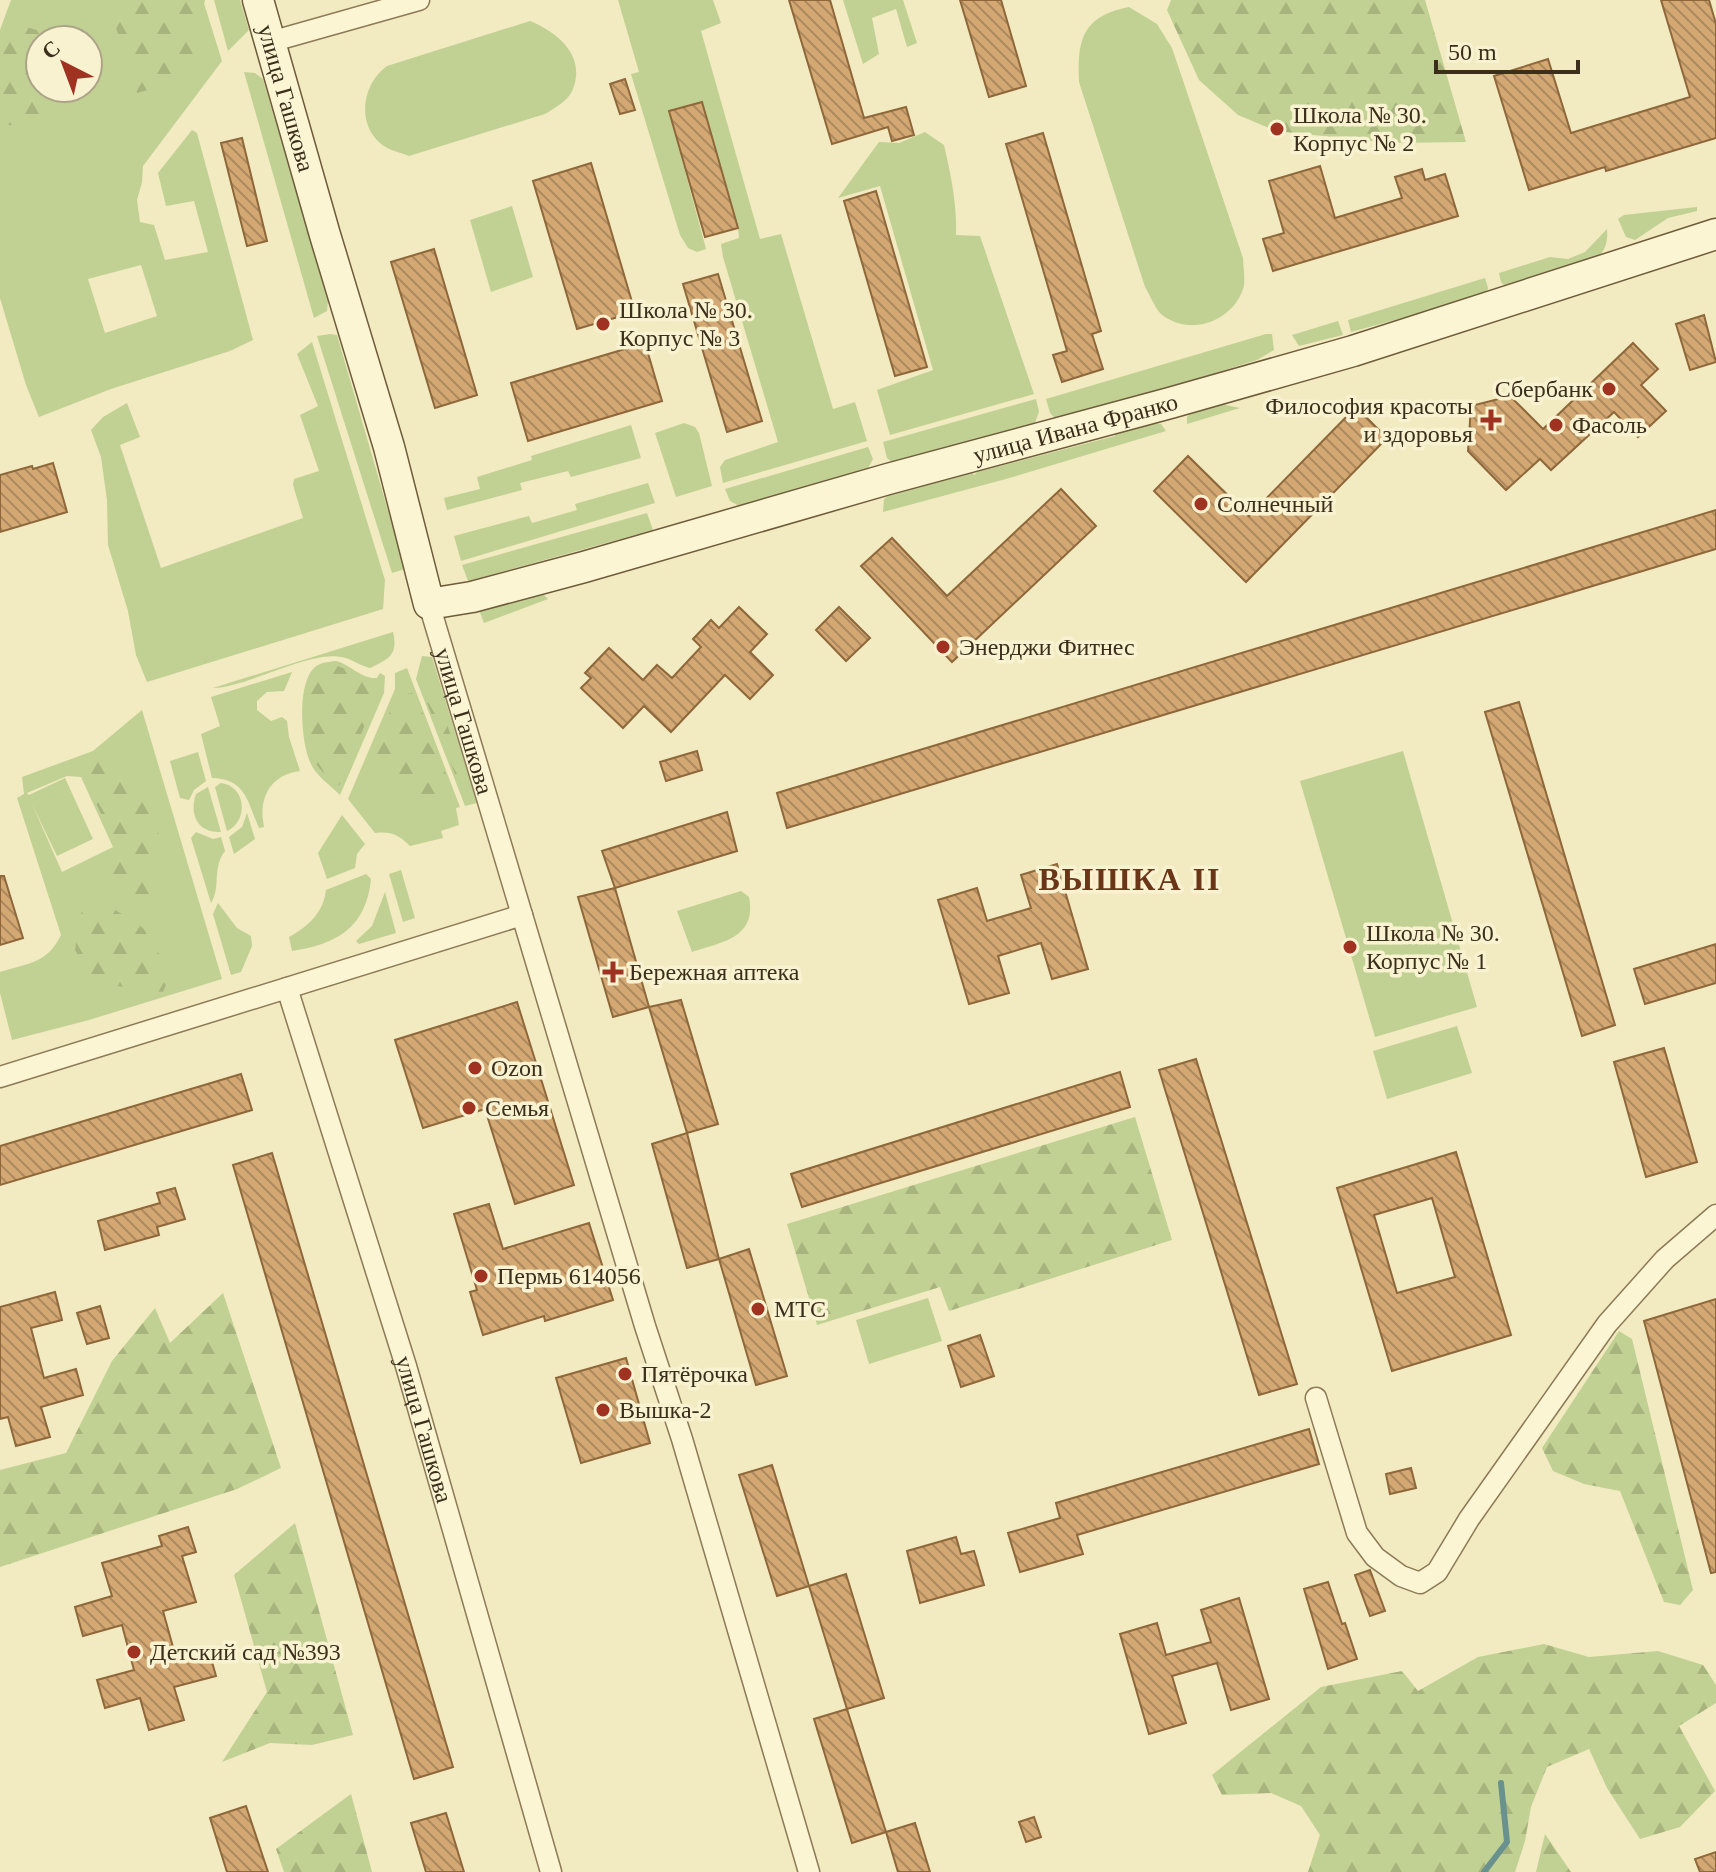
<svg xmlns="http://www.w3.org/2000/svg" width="1716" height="1872" font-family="Georgia,serif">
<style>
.green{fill:#c1d193;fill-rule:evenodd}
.forest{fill:url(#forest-firs)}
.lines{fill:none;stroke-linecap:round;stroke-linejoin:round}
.stream{stroke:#69928e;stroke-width:6}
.building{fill:url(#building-back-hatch);stroke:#8e673a;stroke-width:2;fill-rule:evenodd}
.street-casing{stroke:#8c7a56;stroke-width:23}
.secondary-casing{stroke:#6e5b3a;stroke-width:33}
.street{stroke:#fcf5d4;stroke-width:20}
.secondary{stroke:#fcf5d4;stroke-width:30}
.poi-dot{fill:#a03221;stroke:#f8f2d0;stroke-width:3}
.labels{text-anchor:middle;stroke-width:7;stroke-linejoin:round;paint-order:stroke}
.street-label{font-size:24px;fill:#3b2f1c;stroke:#f8f2d0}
.poi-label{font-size:24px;fill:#3b2f1c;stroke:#f8f2d0;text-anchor:start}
.district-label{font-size:32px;font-weight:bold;letter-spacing:2px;fill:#6b3518;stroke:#f8f2d0}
</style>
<defs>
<pattern id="forest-firs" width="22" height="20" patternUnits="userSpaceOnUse" patternTransform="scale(2)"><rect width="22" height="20" fill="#c1d193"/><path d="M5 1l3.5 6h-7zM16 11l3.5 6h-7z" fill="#a7b47e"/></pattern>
<pattern id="building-back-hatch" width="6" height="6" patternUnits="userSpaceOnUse" patternTransform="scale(2)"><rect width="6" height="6" fill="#d3a873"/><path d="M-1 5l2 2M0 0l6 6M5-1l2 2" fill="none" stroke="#ac895e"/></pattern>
</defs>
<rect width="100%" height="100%" fill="#f2eac0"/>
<!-- green -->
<g class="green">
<path d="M 11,0 L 203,0 L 222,61 L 143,166 L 142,182 L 137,200 L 140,222 L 154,225 L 165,260 L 208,252 L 194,201 L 166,206 L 158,173 L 192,130 L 197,133 L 253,340 L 230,351 L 111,389 L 39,417 L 26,385 L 0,298 L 0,30 ZM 40,40 L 88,40 L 88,88 L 40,88 ZM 141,265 L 157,316 L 105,333 L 88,279 Z"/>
<polygon points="214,0 240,0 249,30 228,51"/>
<polygon points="618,0 713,0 721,23 701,31 760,239 781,234 833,409 855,402 867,441 723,483 720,467 725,460 778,442 723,257 721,244 739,238 738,228 702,102 669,111 706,249 697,252 688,248 680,235 631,74 639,72"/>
<polygon points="843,0 903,0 917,43 907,47 896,9 872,18 879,54 863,64"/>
<path d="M 1129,7 L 1157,24 L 1172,48 L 1243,258 C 1243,267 1246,281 1243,289 C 1232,322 1189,337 1161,314 C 1155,308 1150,295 1145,287 L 1079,82 C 1077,39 1083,16 1129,7 Z"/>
<path d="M 530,21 C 557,32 586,55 573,89 C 569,100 555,108 545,114 L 409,156 C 399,152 388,150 380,143 C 356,122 363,83 387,66 Z"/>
<polygon points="244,72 255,73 263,79 328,301 327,311 314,318"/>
<path d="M 925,132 L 944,145 C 951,175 957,204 956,235 L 980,236 L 1034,394 L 890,435 L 877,390 L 933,370 L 880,186 L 838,198 L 879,142 L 899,143 Z"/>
<polygon points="512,206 533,277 491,292 470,220"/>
<polygon points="1697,207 1697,211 1668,218 1635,240 1626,237 1618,219 1624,215"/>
<path d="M 1607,229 C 1608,240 1606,250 1597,258 C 1585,267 1526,282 1507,288 L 1501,282 L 1499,273 L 1550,257 L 1568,259 L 1585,252 Z"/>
<polygon points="1485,278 1488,288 1486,295 1351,332 1348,320"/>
<polygon points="1338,321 1343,335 1299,346 1292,335"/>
<polygon points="330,334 337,335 405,569 392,573 317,336"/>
<polygon points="1266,334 1272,334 1274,350 1257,360 1064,420 1057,420 1050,413 1046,399"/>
<polygon points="312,342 385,580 383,609 147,682 136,655 128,611 108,545 107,500 101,457 91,430 103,417 127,403 140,437 120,445 161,568 303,518 293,485 294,479 319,471 300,415 318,406 297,354"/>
<polygon points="1036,399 1039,412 1034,425 893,463 887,458 883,442"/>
<polygon points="1221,404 1240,408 1187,424 1187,417 1192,412"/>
<polygon points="684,423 695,427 699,433 712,486 676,497 655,433"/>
<polygon points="1154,423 1161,424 1166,431 1006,479 883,512 884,499 889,495 973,473 974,475 977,472 1115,436 1115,434"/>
<polygon points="631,425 641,458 571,477 568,471 520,483 522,490 447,510 444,498 480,489 477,477 532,460 531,456"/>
<polygon points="868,447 873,459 866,472 741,507 730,501 725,489"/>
<polygon points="648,483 655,503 461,561 454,536 529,516 532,523 577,510 575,504"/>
<polygon points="647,513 653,530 468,581 462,565"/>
<polygon points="542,593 548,599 484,623 479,610"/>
<path d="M 393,632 C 398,654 390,659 370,668 C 360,666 351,658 341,657 C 308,651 248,687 213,688 Z"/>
<polygon points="422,656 432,657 477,803 465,806 416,679"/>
<path d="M 336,661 C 351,665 361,679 377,678 L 380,673 L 385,676 L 384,693 L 340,795 C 330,785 315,775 310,762 C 301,741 297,687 313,669 C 319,662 328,662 336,661 Z"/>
<path d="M 407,668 L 460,807 L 456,808 L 459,825 L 441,831 L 443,838 L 410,846 C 399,835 391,831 375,833 L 348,799 L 395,689 L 395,673 Z"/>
<path d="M 292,672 L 284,691 L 267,692 L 257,701 L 257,710 L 271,721 L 282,717 L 287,721 L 289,737 L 300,771 C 270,775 258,798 264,827 L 259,828 C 247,801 246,779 212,778 L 201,734 L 220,726 L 211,697 Z"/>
<path d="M 142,710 L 222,979 L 89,1020 L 12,1040 L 0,993 L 0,972 C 28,963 47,964 61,935 L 17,798 L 24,794 L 22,777 L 93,751 ZM 67,776 L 81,777 L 113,847 L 62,872 L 32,804 L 57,856 L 93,839 L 65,778 L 29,795 L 27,793 Z"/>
<polygon points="1403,751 1477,1007 1375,1037 1300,781"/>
<polygon points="198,752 206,781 194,790 189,800 180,798 170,761"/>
<path d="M 221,783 C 246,786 249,821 227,831 L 215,787 Z"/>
<path d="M 208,787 L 221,832 C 197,833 189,814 196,794 Z"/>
<polygon points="247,813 255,839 234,854 229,837 242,827"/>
<polygon points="342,815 365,844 357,854 355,868 327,879 318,853"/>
<path d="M 196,832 L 213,839 L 221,837 L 225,851 C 212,867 221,888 211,903 L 191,838 Z"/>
<polygon points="401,870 415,918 403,922 389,874"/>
<path d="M 366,874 L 371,879 C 366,928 337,944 292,951 L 289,937 C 309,926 323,913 326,890 Z"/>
<path d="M 741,891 L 749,897 C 757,938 722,942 692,952 L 677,911 Z"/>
<polygon points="385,892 396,933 359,944 356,941 372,926"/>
<polygon points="218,903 237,928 251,936 252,946 241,972 231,975 213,914"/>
<polygon points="1457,1026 1472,1073 1387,1099 1373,1051"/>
<polygon points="928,1298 942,1341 869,1364 856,1320"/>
</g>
<!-- forest -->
<g class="forest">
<polygon points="107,0 205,0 187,79 137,93"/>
<polygon points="1171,0 1425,0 1466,142 1390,143 1276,131 1238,115 1199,80 1167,10"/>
<polygon points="12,23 72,40 40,40 40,88 69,88 38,125 0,125 0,65"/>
<path d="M 336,665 L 358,675 L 372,692 L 372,708 L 339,786 C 333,780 325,775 320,769 C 300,748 306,697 313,671 Z"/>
<polygon points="434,683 464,777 459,784 420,685"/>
<polygon points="415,693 451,788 445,798 423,800 368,769 396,695"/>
<polygon points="99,758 132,767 146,794 164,852 146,901 103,889 96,872 120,854 82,774"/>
<polygon points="82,909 114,909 143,928 171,973 163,992 93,983 75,950"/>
<polygon points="1135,1117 1172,1240 949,1311 940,1287 817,1325 787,1224"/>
<polygon points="223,1293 281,1468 237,1489 0,1567 0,1470 66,1453 112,1361 155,1308 170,1343"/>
<polygon points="1619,1331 1632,1339 1693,1590 1680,1605 1664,1602 1620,1491 1584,1484 1553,1471 1542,1448"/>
<polygon points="295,1523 353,1735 312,1745 270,1743 222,1762 267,1692 234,1575"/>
<polygon points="1544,1644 1589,1657 1658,1651 1703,1665 1716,1685 1716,1703 1679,1726 1715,1791 1680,1827 1640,1839 1607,1788 1589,1749 1547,1767 1531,1807 1525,1841 1515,1872 1308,1872 1320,1835 1301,1806 1271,1793 1222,1795 1212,1775 1321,1687 1402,1671 1418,1691 1478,1657"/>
<polygon points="351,1794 372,1872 284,1872 276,1849"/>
<polygon points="1545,1834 1571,1872 1536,1872"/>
</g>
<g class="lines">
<!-- stream -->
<polyline class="stream" points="1484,1872 1507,1842 1501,1783"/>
</g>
<!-- building -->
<g class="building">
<polygon points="789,0 830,0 864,118 906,107 914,135 892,141 888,127 832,144"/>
<polygon points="960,0 1001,0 1026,86 989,97"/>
<polygon points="1661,0 1709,0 1716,24 1716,138 1606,171 1605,167 1529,190 1494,76 1548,59 1571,133 1690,97"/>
<polygon points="625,79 635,110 620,114 610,84"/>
<polygon points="702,102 738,228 705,237 669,111"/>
<polygon points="1043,133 1101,331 1092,334 1103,369 1062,382 1053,355 1067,351 1006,144"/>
<polygon points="242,138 267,241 247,246 221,143"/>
<polygon points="591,163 635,312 577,329 533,181"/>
<polygon points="1320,166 1335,218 1402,198 1395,177 1422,169 1425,180 1445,174 1458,216 1273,271 1263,239 1284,233 1269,181"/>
<polygon points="876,191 927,367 895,376 844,201"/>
<polygon points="434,249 477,395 435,408 391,262"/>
<polygon points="718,274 762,421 727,432 683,284"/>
<polygon points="1704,315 1716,362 1690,370 1676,324"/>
<polygon points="645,343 662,401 528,441 511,383"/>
<polygon points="1633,343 1658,369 1641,385 1666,411 1638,437 1614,412 1551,470 1540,459 1506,490 1468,451 1471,406 1510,396 1543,429"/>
<polygon points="1356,407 1387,438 1246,582 1154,491 1188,456 1249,516"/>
<polygon points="53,463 67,512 0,532 0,475 32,466 33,469"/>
<polygon points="1061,489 1096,526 952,662 861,566 892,538 947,596"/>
<polygon points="1716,510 1716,549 787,828 777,793"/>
<polygon points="739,607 767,634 750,652 773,675 750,699 725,675 671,732 644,706 623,728 581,688 591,678 585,673 609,648 643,680 657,665 672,678 701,647 693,639 711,620 719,628"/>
<polygon points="839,607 870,638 846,661 816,630"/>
<polygon points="1519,702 1615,1025 1582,1036 1485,712"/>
<polygon points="697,751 702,770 666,781 660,762"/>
<polygon points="727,812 737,851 615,888 602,851"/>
<polygon points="1057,864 1088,969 1052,979 1041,943 998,956 1009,993 969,1004 938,900 977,888 987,921 1031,908 1021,875"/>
<polygon points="0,876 4,876 23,938 0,945"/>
<polygon points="615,888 649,1007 613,1017 578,897"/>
<polygon points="1716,944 1716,983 1645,1004 1634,969"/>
<polygon points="681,1000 718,1124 687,1133 649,1007"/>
<polygon points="517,1002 574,1185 515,1204 485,1109 423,1128 395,1040"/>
<polygon points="1664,1048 1697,1162 1646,1177 1614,1062"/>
<polygon points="1196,1059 1297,1384 1259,1395 1159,1070"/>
<polygon points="1120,1072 1130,1107 802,1207 791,1174"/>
<polygon points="241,1074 252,1110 0,1185 0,1146"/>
<polygon points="687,1133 719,1259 687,1268 652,1144"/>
<path d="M 1456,1152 L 1511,1335 L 1392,1371 L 1337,1188 ZM 1432,1198 L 1455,1277 L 1397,1293 L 1374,1215 Z"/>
<polygon points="272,1153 453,1767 414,1779 233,1165"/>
<polygon points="175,1188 185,1219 157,1227 159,1235 105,1250 98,1221 160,1203 157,1193"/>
<polygon points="489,1204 503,1249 589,1223 613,1300 545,1321 544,1316 483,1335 470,1292 477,1290 454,1214"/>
<polygon points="749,1249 787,1376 756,1385 719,1259"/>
<polygon points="55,1292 62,1320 31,1328 44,1378 76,1369 83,1395 41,1407 50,1437 16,1446 8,1417 0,1419 0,1307"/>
<polygon points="1716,1299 1716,1572 1711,1573 1644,1321"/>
<polygon points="100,1306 109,1338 87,1344 77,1313"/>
<polygon points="980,1335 994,1376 961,1387 948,1346"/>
<polygon points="626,1358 650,1443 581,1463 556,1378"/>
<polygon points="1309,1429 1319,1464 1077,1535 1083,1554 1020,1572 1008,1533 1060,1518 1056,1503"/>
<polygon points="772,1465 809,1586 777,1596 739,1475"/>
<polygon points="1411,1468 1416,1488 1390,1494 1386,1474"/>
<polygon points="188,1527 196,1552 182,1556 196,1602 163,1611 176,1658 208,1648 216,1676 174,1687 184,1720 149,1730 140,1698 105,1708 97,1680 134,1670 122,1625 83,1636 75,1607 112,1596 102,1563 162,1546 159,1536"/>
<polygon points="956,1537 961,1554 974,1551 984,1585 920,1603 907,1551"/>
<polygon points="1370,1570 1385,1611 1370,1616 1355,1575"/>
<polygon points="846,1574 884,1698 847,1709 809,1586"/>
<polygon points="1328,1582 1342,1624 1345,1623 1357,1659 1328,1669 1304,1589"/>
<polygon points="1239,1598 1269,1699 1231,1710 1217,1663 1172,1676 1186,1723 1149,1734 1120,1634 1157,1623 1166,1655 1211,1642 1201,1610"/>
<polygon points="847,1709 886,1832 852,1843 814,1719"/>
<polygon points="246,1806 268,1872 227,1872 210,1818"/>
<polygon points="446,1813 464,1872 426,1872 411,1823"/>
<polygon points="1034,1817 1041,1837 1026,1842 1019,1822"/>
<polygon points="915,1823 930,1872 898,1872 886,1832"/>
<polygon points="1716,1852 1716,1872 1700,1872 1695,1859"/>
</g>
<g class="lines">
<!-- street casing -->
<g class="street-casing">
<g id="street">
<polyline points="270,42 419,0"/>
<path id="s1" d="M 429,604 L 645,1326 L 682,1439 L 809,1872"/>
<path id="s2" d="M 287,988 L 406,1366 L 551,1872"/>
<polyline points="0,1077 522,915"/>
<polyline points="1316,1398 1357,1533 1375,1557 1401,1576 1420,1583 1437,1572 1469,1519 1607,1324 1665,1259 1716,1215"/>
</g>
</g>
<!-- secondary casing -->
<g class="secondary-casing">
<g id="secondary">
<path id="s3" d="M 258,0 L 325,235 L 389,447 L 429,604 L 472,597 L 584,567 L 888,479 L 1170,403 L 1353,351 L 1716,234"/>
</g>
</g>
<!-- street -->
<use href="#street" class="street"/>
<!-- secondary -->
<use href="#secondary" class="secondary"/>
</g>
<!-- markers -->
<g class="poi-dot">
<circle cx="1277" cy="129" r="8"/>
<circle cx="603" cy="324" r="8"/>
<circle cx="1609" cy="389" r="8"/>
<path d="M1487 408h8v8h8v8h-8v8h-8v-8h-8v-8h8z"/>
<circle cx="1556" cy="425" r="8"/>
<circle cx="1201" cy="504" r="8"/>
<circle cx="943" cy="647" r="8"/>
<circle cx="1350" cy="947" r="8"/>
<path d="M609 960h8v8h8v8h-8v8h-8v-8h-8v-8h8z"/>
<circle cx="475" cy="1068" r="8"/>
<circle cx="469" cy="1108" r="8"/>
<circle cx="481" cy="1276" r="8"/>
<circle cx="758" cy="1309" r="8"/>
<circle cx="625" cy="1374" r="8"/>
<circle cx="603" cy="1410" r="8"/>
<circle cx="134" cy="1652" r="8"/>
</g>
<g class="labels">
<!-- street labels -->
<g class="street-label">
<text dy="8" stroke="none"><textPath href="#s3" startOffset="102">улица Гашкова</textPath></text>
<text dy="8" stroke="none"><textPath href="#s3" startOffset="1298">улица Ивана Франко</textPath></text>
<text dy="8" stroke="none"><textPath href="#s1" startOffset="122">улица Гашкова</textPath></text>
<text dy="8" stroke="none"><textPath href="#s2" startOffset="462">улица Гашкова</textPath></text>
</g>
<!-- poi labels -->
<g class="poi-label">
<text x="1293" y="123">Школа № 30.<tspan x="1293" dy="28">Корпус № 2</tspan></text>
<text x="619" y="318">Школа № 30.<tspan x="619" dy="28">Корпус № 3</tspan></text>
<text x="1593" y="397" text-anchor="end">Сбербанк</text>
<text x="1473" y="414" text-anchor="end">Философия красоты<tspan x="1473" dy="28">и здоровья</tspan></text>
<text x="1572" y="433">Фасоль</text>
<text x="1217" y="512">Солнечный</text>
<text x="959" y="655">Энерджи Фитнес</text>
<text x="1366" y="941">Школа № 30.<tspan x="1366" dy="28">Корпус № 1</tspan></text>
<text x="629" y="980">Бережная аптека</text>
<text x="491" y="1076">Ozon</text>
<text x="485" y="1116">Семья</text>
<text x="497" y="1284">Пермь 614056</text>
<text x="774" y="1317">МТС</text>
<text x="641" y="1382">Пятёрочка</text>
<text x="619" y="1418">Вышка-2</text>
<text x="150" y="1660">Детский сад №393</text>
</g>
<!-- district labels -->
<g class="district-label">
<text x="1130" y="890">ВЫШКА II</text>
</g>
</g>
<!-- north arrow -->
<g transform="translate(64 64) rotate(318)"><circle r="38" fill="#f8f2d0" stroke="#aca488" stroke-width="2"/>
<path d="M0-6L14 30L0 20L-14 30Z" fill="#a03221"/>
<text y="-12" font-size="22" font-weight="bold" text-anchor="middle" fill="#3b2f1c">С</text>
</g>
<!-- scale -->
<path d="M1436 60v12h142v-12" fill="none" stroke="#3b2f1c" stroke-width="4"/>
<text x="1448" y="60" font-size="24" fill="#3b2f1c" stroke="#f8f2d0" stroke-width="6" paint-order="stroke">50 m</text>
</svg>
